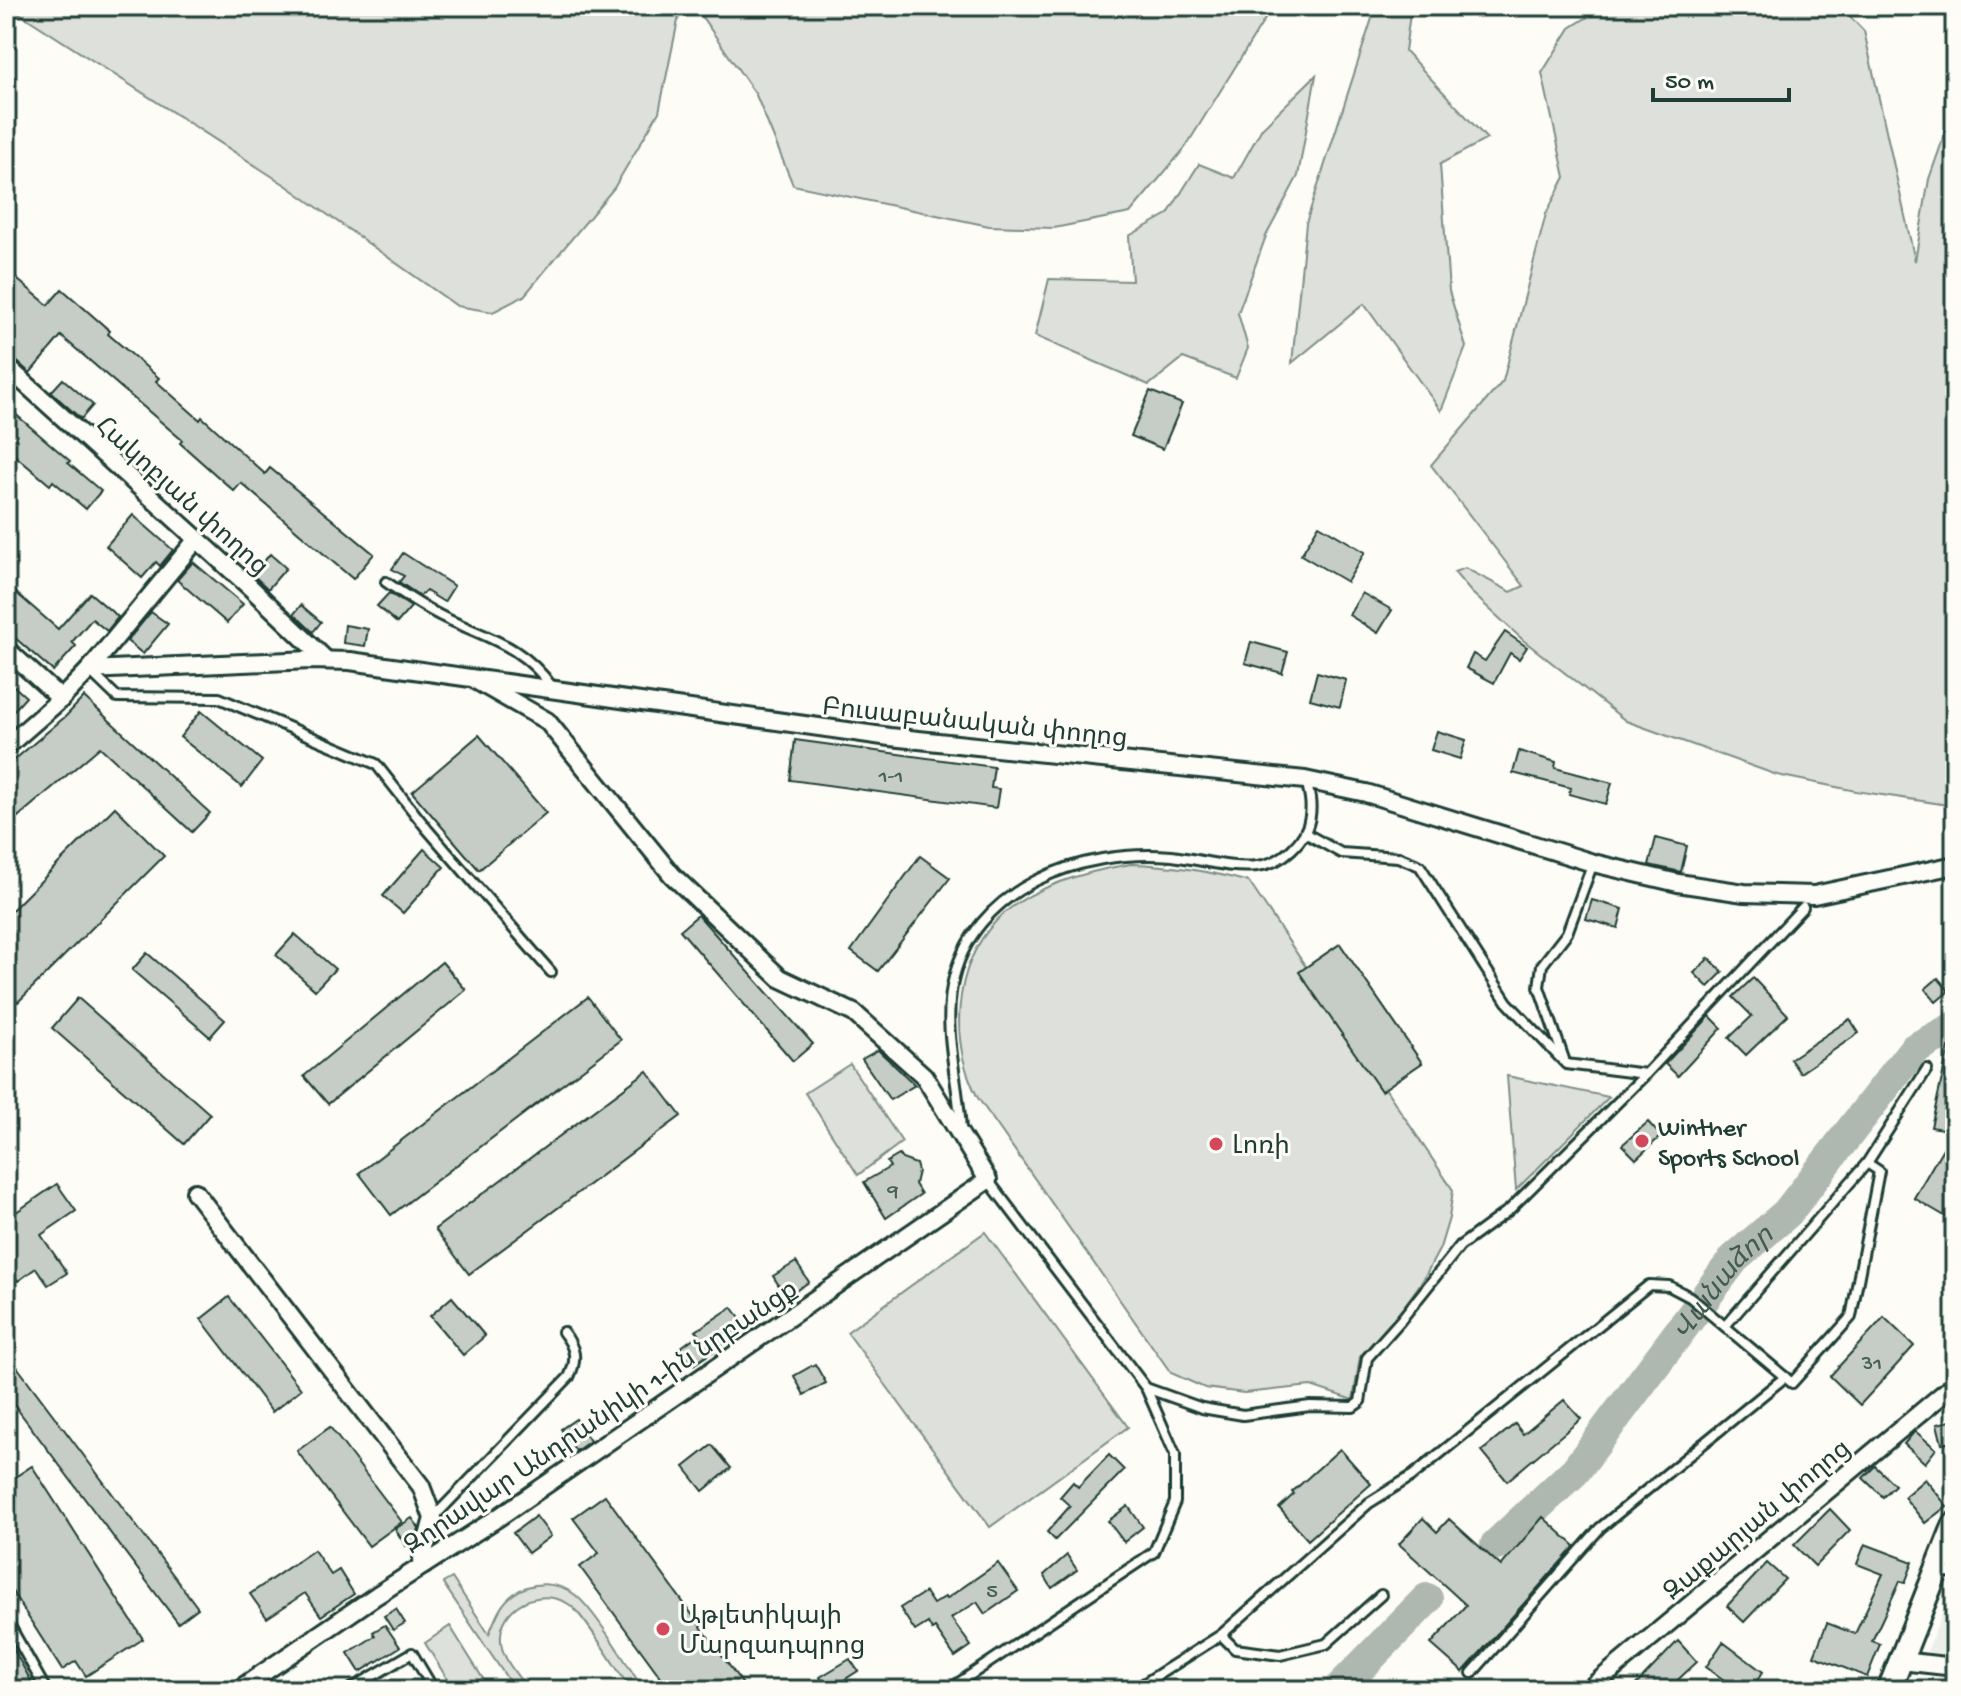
<svg xmlns="http://www.w3.org/2000/svg" width="1961" height="1696" font-family="'Gochi Hand','Noto Sans Armenian',sans-serif">
<style>
.built{fill:#eceee9}
.green{fill:#dde0db;stroke:#7e8e88;stroke-width:2}
.lines{fill:none;stroke-linecap:round;stroke-linejoin:round}
.river{stroke:#aeb8b1;stroke-width:32}
.building{fill:#c6cdc7;stroke:#1f3d34;stroke-width:2}
.lane-casing{stroke:#1f3d34;stroke-width:14}
.street-casing{stroke:#1f3d34;stroke-width:22}
.secondary-casing{stroke:#1f3d34;stroke-width:28}
.lane{stroke:#fdfcf7;stroke-width:8}
.street{stroke:#fdfcf7;stroke-width:16}
.secondary{stroke:#fdfcf7;stroke-width:22}
.poi-dot{fill:#d1495b;stroke:#fdfcf7;stroke-width:3}
.labels{text-anchor:middle;stroke-width:6;stroke-linejoin:round;paint-order:stroke}
.number-label{font-size:22px;fill:#496159}
.street-label{font-size:26px;fill:#1f3d34;stroke:#fdfcf7}
.poi-label{font-size:26px;fill:#1f3d34;stroke:#fdfcf7;text-anchor:start}
.water-label{font-size:28px;font-style:italic;fill:#435c53;stroke:#fdfcf7}
</style>
<rect width="100%" height="100%" fill="#fdfcf7"/>
<filter id="ink" filterUnits="userSpaceOnUse"><feTurbulence type="fractalNoise" baseFrequency=".0125" numOctaves="2"/><feDisplacementMap in="SourceGraphic" scale="16" xChannelSelector="R" yChannelSelector="G"/><feConvolveMatrix kernelMatrix="1 2 1 2 8 2 1 2 1" color-interpolation-filters="sRGB"/></filter>
<g filter="url(#ink)">
<!-- built -->
<polygon class="built" points="1955,1581 1955,1656 1927,1652"/>
<!-- green -->
<g class="green">
<polygon points="8,6 681,6 659,112 614,188 524,296 493,312 457,306 287,186"/>
<polygon points="701,6 1273,6 1185,148 1130,213 1054,228 989,226 793,185 756,95 700,14"/>
<polygon points="1376,6 1411,6 1405,51 1487,139 1440,164 1449,291 1466,347 1441,411 1364,304 1292,363 1306,223"/>
<polygon points="1605,6 1840,6 1864,31 1915,261 1929,179 1955,105 1955,806 1856,791 1777,775 1626,721 1523,640 1471,592 1454,572 1465,568 1511,592 1524,586 1431,465 1503,381 1546,214 1565,177 1542,73 1570,28"/>
<polygon points="1316,75 1298,176 1266,236 1238,313 1248,348 1236,378 1183,358 1149,385 1035,336 1049,279 1132,281 1129,236 1168,214 1199,164 1234,178 1262,128"/>
<path d="M 1131,864 C 1172,865 1209,871 1249,882 L 1306,967 L 1340,944 L 1422,1063 L 1385,1088 L 1453,1190 L 1449,1218 L 1440,1248 L 1423,1280 L 1397,1316 L 1360,1357 L 1353,1400 L 1311,1386 L 1244,1393 L 1205,1388 L 1171,1373 L 978,1098 C 949,1043 952,967 997,920 C 1028,887 1088,871 1131,864 Z"/>
<polygon points="850,1064 902,1142 858,1175 805,1093"/>
<polygon points="1507,1076 1609,1097 1516,1190"/>
<polygon points="985,1232 1128,1427 990,1527 847,1332"/>
<path d="M 452,1578 L 489,1634 C 497,1613 504,1595 527,1587 C 542,1582 561,1584 574,1594 C 594,1608 628,1667 644,1690 L 631,1690 C 618,1672 585,1616 570,1605 C 539,1584 493,1608 502,1648 C 506,1663 519,1677 528,1690 L 515,1690 L 443,1583 Z"/>
<polygon points="450,1626 490,1690 454,1690 425,1643"/>
</g>
<g class="lines">
<!-- river -->
<g class="river">
<path id="s1" d="M 1496,1545 L 1575,1471 L 1734,1259 L 1787,1213 L 1914,1049 L 1955,1027"/>
<polyline points="1338,1690 1427,1599"/>
</g>
</g>
<!-- building -->
<g class="building">
<polygon points="6,270 48,305 62,289 110,331 108,334 159,378 156,381 200,420 202,417 265,474 270,468 374,554 353,579 241,483 234,491 180,443 182,440 61,336 30,373 13,358 6,355"/>
<polygon points="63,379 93,405 81,419 51,392"/>
<polygon points="1150,391 1182,404 1163,449 1131,436"/>
<polygon points="6,406 70,461 68,463 101,491 86,509 53,481 50,485 6,448"/>
<polygon points="133,515 173,550 160,566 156,562 142,578 106,546"/>
<polygon points="1319,525 1365,552 1347,582 1301,555"/>
<polygon points="403,553 454,586 444,602 426,591 420,596 399,582 404,576 392,569"/>
<polygon points="270,554 286,568 268,589 253,575"/>
<polygon points="193,562 243,604 227,623 177,580"/>
<polygon points="6,584 58,629 90,593 118,617 107,631 92,619 72,642 76,646 53,671 6,630"/>
<polygon points="389,593 411,607 397,623 377,606"/>
<polygon points="1362,593 1392,610 1378,633 1349,615"/>
<polygon points="301,605 321,622 313,632 294,614"/>
<polygon points="151,612 168,624 143,654 127,641"/>
<polygon points="345,625 368,629 365,646 343,643"/>
<polygon points="1505,632 1527,647 1519,659 1510,653 1494,683 1466,668 1473,654 1485,661"/>
<polygon points="1251,642 1288,652 1282,673 1245,663"/>
<polygon points="1317,672 1346,680 1340,707 1310,699"/>
<polygon points="6,679 26,697 6,719"/>
<polygon points="84,697 210,813 192,832 100,747 6,827 6,767 66,716"/>
<polygon points="201,711 262,761 242,787 180,737"/>
<polygon points="1437,731 1466,740 1460,759 1431,750"/>
<polygon points="479,735 546,813 479,870 412,792"/>
<polygon points="795,740 994,767 991,788 999,789 996,808 790,780"/>
<polygon points="1519,751 1556,762 1555,768 1612,783 1606,804 1569,794 1571,788 1513,773"/>
<polygon points="115,807 164,856 18,1002 6,990 6,916"/>
<polygon points="1656,838 1687,846 1681,872 1649,865"/>
<polygon points="424,849 444,867 403,913 383,896"/>
<polygon points="920,856 950,878 878,971 851,951"/>
<polygon points="1592,900 1623,909 1618,928 1586,919"/>
<polygon points="698,915 813,1044 793,1061 680,930"/>
<polygon points="295,934 335,969 315,990 276,955"/>
<polygon points="1340,944 1422,1063 1381,1091 1299,972"/>
<polygon points="147,953 225,1020 210,1037 132,970"/>
<polygon points="1709,958 1723,972 1708,987 1694,973"/>
<polygon points="442,962 466,990 328,1104 304,1076"/>
<polygon points="1753,978 1788,1015 1746,1055 1729,1038 1752,1016 1733,997"/>
<polygon points="1938,978 1949,991 1936,1002 1925,989"/>
<polygon points="588,997 621,1040 391,1215 359,1173"/>
<polygon points="78,998 210,1114 184,1144 52,1028"/>
<polygon points="1710,1016 1722,1028 1678,1076 1665,1064"/>
<polygon points="1850,1019 1859,1033 1800,1073 1790,1059"/>
<polygon points="1949,1047 1955,1047 1955,1222 1914,1198 1953,1131 1931,1127"/>
<polygon points="878,1050 915,1085 890,1100 862,1059"/>
<polygon points="647,1071 681,1116 469,1274 435,1229"/>
<polygon points="1648,1122 1661,1136 1636,1159 1622,1145"/>
<polygon points="899,1155 902,1159 916,1164 918,1171 915,1184 921,1194 886,1218 864,1182 890,1167 887,1162"/>
<polygon points="57,1184 76,1211 41,1235 67,1273 48,1285 36,1268 18,1281 6,1263 6,1219"/>
<polygon points="796,1262 809,1282 786,1297 773,1276"/>
<polygon points="229,1297 301,1389 272,1412 201,1319"/>
<polygon points="452,1297 485,1336 463,1355 430,1316"/>
<polygon points="732,1307 745,1324 733,1333 736,1336 693,1365 680,1348 699,1334 696,1331"/>
<polygon points="1884,1317 1914,1346 1860,1405 1830,1376"/>
<polygon points="6,1352 198,1608 178,1623 6,1394"/>
<polygon points="815,1364 826,1383 804,1395 794,1376"/>
<polygon points="1564,1400 1581,1419 1507,1481 1482,1451 1515,1424 1523,1434"/>
<polygon points="576,1419 590,1441 576,1451 561,1429"/>
<polygon points="1955,1420 1955,1442 1942,1444 1937,1424"/>
<polygon points="330,1427 402,1522 369,1546 297,1451"/>
<polygon points="1915,1431 1936,1449 1925,1463 1904,1444"/>
<polygon points="712,1445 731,1468 703,1491 684,1467"/>
<polygon points="1340,1449 1371,1484 1308,1540 1279,1508 1294,1494 1292,1492"/>
<polygon points="1109,1455 1124,1470 1055,1540 1047,1532 1070,1506 1060,1497 1073,1482 1078,1487"/>
<polygon points="32,1466 143,1639 86,1676 76,1661 62,1670 6,1582 6,1483"/>
<polygon points="1875,1466 1895,1485 1883,1497 1863,1478"/>
<polygon points="1925,1479 1947,1506 1925,1523 1904,1497"/>
<polygon points="605,1495 747,1690 670,1690 580,1567 599,1553 573,1518"/>
<polygon points="1128,1506 1143,1527 1124,1542 1108,1521"/>
<polygon points="1830,1509 1850,1530 1815,1566 1794,1545"/>
<polygon points="536,1516 551,1536 528,1553 513,1533"/>
<polygon points="1543,1517 1575,1546 1463,1672 1431,1644 1466,1605 1399,1544 1423,1518 1437,1532 1449,1519 1501,1566"/>
<polygon points="412,1518 419,1528 416,1539 406,1546 395,1529"/>
<polygon points="1865,1544 1913,1562 1905,1583 1900,1581 1872,1641 1880,1644 1867,1677 1814,1656 1827,1623 1855,1634 1883,1574 1857,1564"/>
<polygon points="314,1550 331,1575 339,1570 354,1594 321,1616 305,1593 267,1618 250,1594"/>
<polygon points="1067,1555 1077,1570 1052,1588 1044,1575"/>
<polygon points="998,1563 1018,1591 985,1614 977,1602 951,1618 971,1646 955,1657 935,1628 932,1630 928,1623 915,1631 900,1608 925,1592 933,1604 945,1597 946,1599"/>
<polygon points="1767,1563 1785,1579 1744,1622 1727,1606"/>
<polygon points="396,1609 405,1623 393,1630 384,1616"/>
<polygon points="385,1625 400,1647 360,1672 348,1653 375,1636 373,1632"/>
<polygon points="6,1636 36,1690 6,1690"/>
<polygon points="1678,1641 1697,1662 1667,1690 1631,1690"/>
<polygon points="1723,1642 1763,1672 1750,1690 1738,1690 1706,1667"/>
<polygon points="850,1659 858,1671 828,1690 820,1677"/>
</g>
<g class="lines">
<!-- lane casing -->
<g class="lane-casing">
<g id="lane">
<path d="M 386,582 C 405,595 424,608 445,618 C 490,639 522,645 553,688"/>
<polyline points="90,671 117,697 219,698 376,764 427,829 551,972"/>
<polyline points="1305,833 1341,853 1398,857 1420,866 1507,1002 1566,1064 1646,1074 1803,907"/>
<polyline points="1564,1059 1539,987 1542,965 1567,933 1593,863"/>
<path d="M 961,1131 C 959,1083 943,1034 952,986 C 971,887 1082,848 1172,856 C 1199,859 1229,869 1257,866 C 1281,864 1307,841 1310,816 C 1312,803 1309,792 1306,780"/>
<polyline points="1867,1163 1927,1069"/>
<polyline points="988,1180 1146,1388 1202,1408 1243,1415 1310,1406 1353,1407 1360,1402 1367,1358 1400,1321 1460,1246 1509,1210 1646,1074"/>
<path d="M 433,1518 L 569,1377 C 578,1359 575,1347 563,1332"/>
<polyline points="1937,1571 1955,1573"/>
<polyline points="6,1619 46,1690"/>
<polyline points="1221,1635 1235,1649 1280,1655 1326,1644 1381,1595"/>
<polyline points="1472,1673 1600,1528 1785,1377"/>
<polyline points="349,1690 412,1653 434,1690"/>
<polyline points="418,1690 429,1683"/>
<polyline points="948,1690 1154,1552 1175,1502 1175,1454 1146,1388"/>
<polyline points="1134,1690 1221,1635 1369,1503 1412,1476 1649,1285 1669,1286 1690,1297 1792,1383 1851,1317 1879,1171 1867,1163 1726,1325"/>
</g>
</g>
<!-- street casing -->
<g class="street-casing">
<g id="street">
<polyline points="6,366 250,587 326,660"/>
<polyline points="6,649 61,699"/>
<polyline points="89,670 197,539"/>
<polyline points="6,747 61,699 89,670 310,660 350,661 890,737 1305,780 1366,793 1593,863 1678,883 1744,893 1814,895 1955,865"/>
<polyline points="195,1192 421,1486 433,1518 422,1559 424,1565"/>
<polyline points="1901,1661 1955,1667"/>
<polyline points="238,1690 377,1595 499,1517 988,1180 924,1076 854,1013 780,978 672,875 547,721 477,681"/>
<polyline points="1588,1690 1955,1384"/>
</g>
</g>
<!-- secondary casing -->
<g class="secondary-casing">
<polyline id="secondary" points="1889,1690 1955,1524"/>
</g>
<!-- lane -->
<use href="#lane" class="lane"/>
<!-- street -->
<use href="#street" class="street"/>
<!-- secondary -->
<use href="#secondary" class="secondary"/>
</g>
</g>
<!-- markers -->
<g class="poi-dot">
<circle cx="1642" cy="1141" r="8"/>
<circle cx="1216" cy="1144" r="8"/>
<circle cx="663" cy="1629" r="8"/>
</g>
<g class="labels">
<!-- number labels -->
<g class="number-label">
<text x="891" y="782">1-1</text>
<text x="893" y="1197">9</text>
<text x="1872" y="1369">31</text>
<text x="992" y="1597">5</text>
</g>
<!-- street labels -->
<g class="street-label">
<text transform="translate(183 495) rotate(42)" y="9">Հակոբյան փողոց</text>
<text transform="translate(975 721) rotate(6)" y="9">Բուսաբանական փողոց</text>
<text transform="translate(600 1416) rotate(-34)" y="9">Զորավար Անդրանիկի 1-ին նրբանցք</text>
<text transform="translate(1756 1519) rotate(-40)" y="9">Զաքարյան փողոց</text>
</g>
<!-- poi labels -->
<g class="poi-label">
<text x="1658" y="1135">Winther<tspan x="1658" dy="30">Sports School</tspan></text>
<text x="1232" y="1153">Լոռի</text>
<text x="679" y="1623">Աթլետիկայի<tspan x="679" dy="30">Մարզադպրոց</tspan></text>
</g>
<!-- water labels -->
<g class="water-label">
<text dy="10" stroke="none"><textPath href="#s1" startOffset="348">Վանաձոր</textPath></text>
</g>
</g>
<!-- margin -->
<rect width="1961" height="1696" fill="none" stroke="#fdfcf7" stroke-width="32"/>
<rect x="16" y="16" width="1929" height="1664" fill="none" stroke="#1f3d34" stroke-width="3" filter="url(#ink)"/>
<!-- scale -->
<path d="M1653 88v12h136v-12" fill="none" stroke="#1f3d34" stroke-width="4"/>
<text x="1665" y="88" font-size="24" fill="#1f3d34" stroke="#fdfcf7" stroke-width="6" paint-order="stroke">50 m</text>
</svg>
